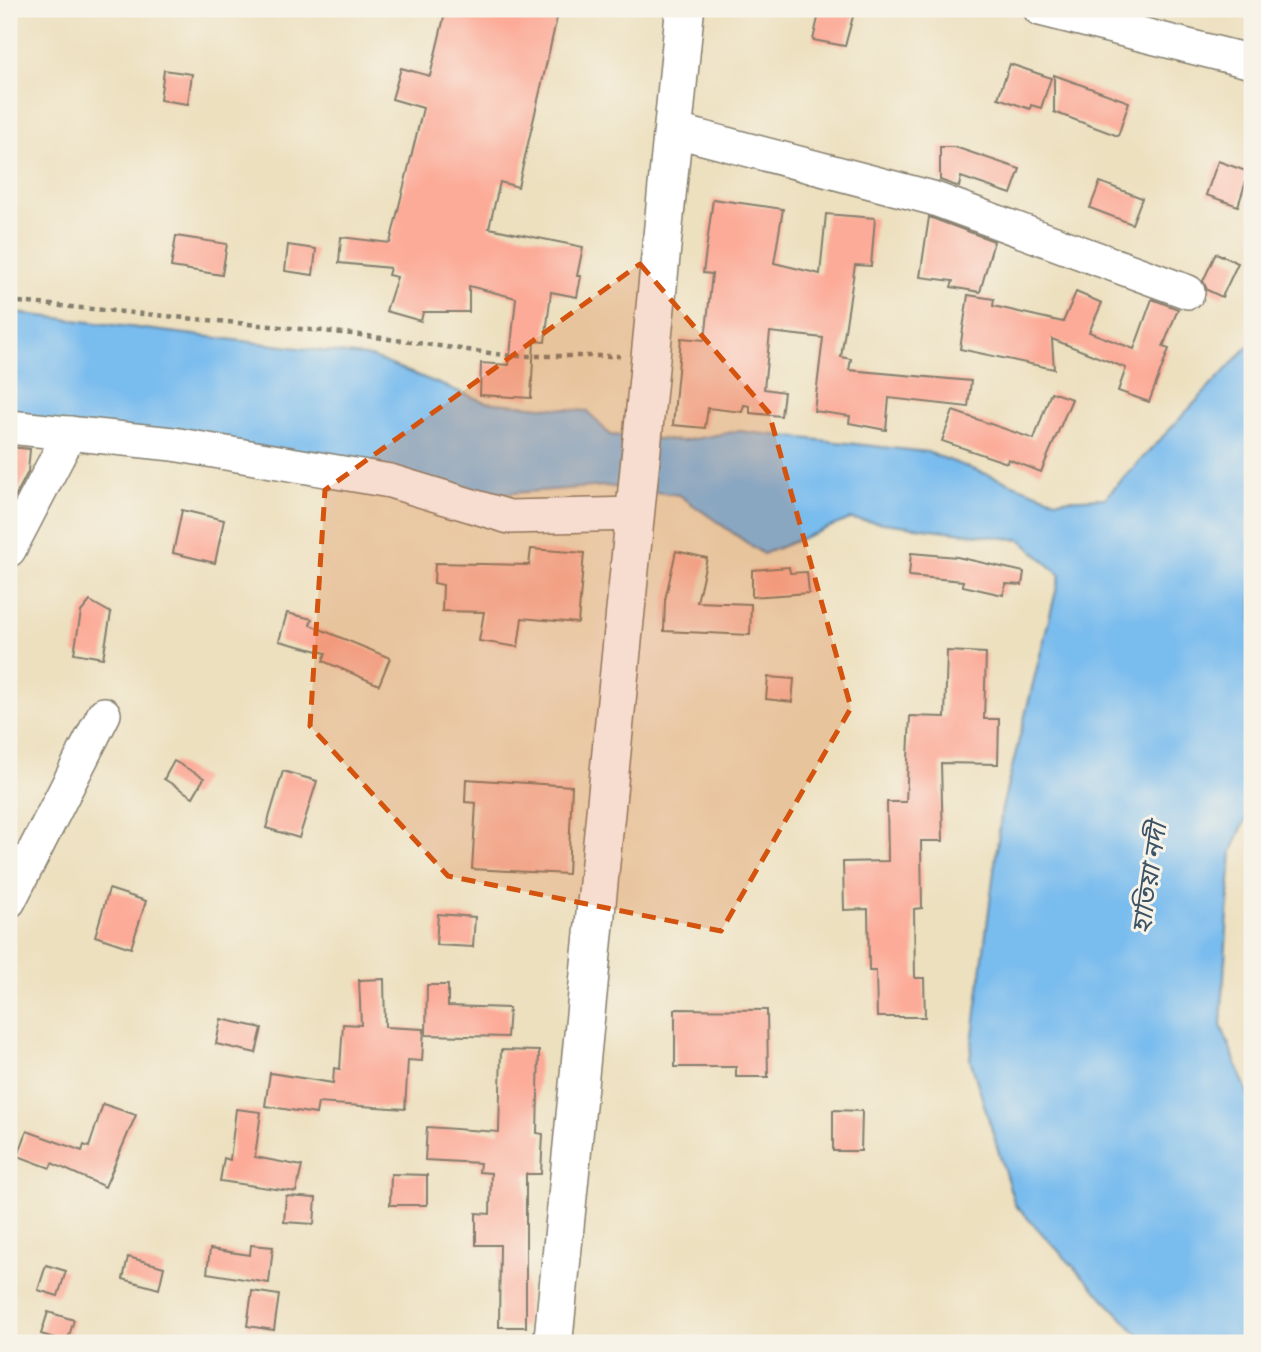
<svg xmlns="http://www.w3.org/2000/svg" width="1261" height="1352" font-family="Itim,'Noto Sans Bengali',sans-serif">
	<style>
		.water { fill: #79bcee; stroke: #4a6c85; stroke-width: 2 }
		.building { fill: #fcab98 }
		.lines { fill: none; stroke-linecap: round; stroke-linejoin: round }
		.street-casing { stroke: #847e6e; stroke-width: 36 }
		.secondary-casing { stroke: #847e6e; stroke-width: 41 }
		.path { stroke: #847e6e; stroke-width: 4.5; stroke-dasharray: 5 5; stroke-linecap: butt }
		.street { stroke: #fff; stroke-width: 33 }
		.secondary { stroke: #fff; stroke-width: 38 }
		.marked { fill: #d4530e; fill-opacity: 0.2; stroke: #d4530e; stroke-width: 5; stroke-dasharray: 14 9; stroke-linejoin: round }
		.labels { text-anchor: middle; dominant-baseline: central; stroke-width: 6; stroke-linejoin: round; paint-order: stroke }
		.water-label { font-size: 26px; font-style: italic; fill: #3d5466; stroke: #f7f3e8 }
	</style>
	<rect width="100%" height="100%" fill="#f7f3e8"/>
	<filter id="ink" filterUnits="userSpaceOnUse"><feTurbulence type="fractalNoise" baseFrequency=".0143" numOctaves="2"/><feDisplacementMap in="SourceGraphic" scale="14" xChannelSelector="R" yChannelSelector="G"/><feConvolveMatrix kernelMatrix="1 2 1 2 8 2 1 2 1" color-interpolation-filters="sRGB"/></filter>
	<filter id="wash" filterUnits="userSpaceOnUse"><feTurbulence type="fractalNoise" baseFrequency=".00686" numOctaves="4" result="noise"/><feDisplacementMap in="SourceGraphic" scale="28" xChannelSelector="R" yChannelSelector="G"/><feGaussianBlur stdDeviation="1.57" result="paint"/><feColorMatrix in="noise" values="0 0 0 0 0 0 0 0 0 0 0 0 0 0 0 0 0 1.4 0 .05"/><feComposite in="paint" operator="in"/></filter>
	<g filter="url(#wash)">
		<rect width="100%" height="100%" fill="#ede0bf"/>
		<!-- water -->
		<path class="water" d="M9 312 371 357 485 402 587 411 610 435 682 441 739 431 927 452 1056 500 1105 498 1252 342V804L1232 851 1221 1025 1252 1104V1343H1146L1015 1205 970 1059 1002 808 1060 575 1021 540 850 519 763 554 679 495 606 486 487 495 9 417Z"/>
		<g id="blocks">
			<!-- building -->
			<g class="building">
				<path d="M446 9H559L518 187 500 182 489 228 583 247 577 276H581L577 297 551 292 545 342 534 341 531 398 480 395 481 363 509 365 516 298 469 286V312H423L421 321 386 311 397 277 388 275 390 268 339 263 341 237 390 243 423 108 392 99 401 68 430 76Z"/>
				<path d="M820 9H855L845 46 813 40Z"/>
				<path d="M1010 64 1051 78 1041 108 1031 105 1030 109 998 98Z"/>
				<path d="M164 70 192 74 188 104 160 100Z"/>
				<path d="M1054 75 1129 102 1118 136 1054 112Z"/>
				<path d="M940 147H955L1020 169 1011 194 961 177 959 187 940 180Z"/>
				<path d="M1218 161 1249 172 1238 206 1206 195Z"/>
				<path d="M1100 182 1142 198 1132 224 1090 208Z"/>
				<path d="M713 199 783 209 774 263 820 274 826 214 875 218 871 266 855 265 841 357 851 359 849 370 971 381 968 407 889 398 886 430 849 423 850 416 814 411 823 338 770 332 764 389 784 392 781 416 750 413V406L744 405 742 412 708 408 705 428 673 425 681 338 705 340 712 274 703 273Z"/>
				<path d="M929 217 994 241 980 292 951 287 953 281 920 277Z"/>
				<path d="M176 236 227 244 222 275 171 267Z"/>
				<path d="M288 245 316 249 313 275 285 271Z"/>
				<path d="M1216 253 1238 263 1222 297 1207 290 1203 281Z"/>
				<path d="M1076 292 1102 303 1089 332 1134 349 1152 299 1178 309 1163 347 1169 349 1149 402 1118 391 1126 368 1052 339 1054 369 960 349 968 295 994 299 993 306 1063 322Z"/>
				<path d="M1051 392 1072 399 1041 472 1008 459 1007 463 942 441 953 411 1034 439Z"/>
				<path d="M9 447 30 449 28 472 9 509Z"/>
				<path d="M182 510 224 520 215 563 173 553Z"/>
				<path d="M531 549 584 553 578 623 522 618 518 647 479 641 484 612 442 611 443 585 434 583 435 563 529 565Z"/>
				<path d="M676 551 707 558 697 602 751 604 750 635 664 631 665 600Z"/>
				<path d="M911 553 957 557 1024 572 1022 585 1006 584 1003 595 963 586V581L909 576Z"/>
				<path d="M789 567 790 573 807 572 809 593 752 597V570Z"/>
				<path d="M90 601 111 613 103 658 74 653 81 612Z"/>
				<path d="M287 613 312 619 310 625 390 658 379 685 323 661 326 653 279 641Z"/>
				<path d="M947 651 986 653 984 719H999L998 764 941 763 943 841H921L922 908 914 909 915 978H924L925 1017H877L876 971H869L868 909 844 910 843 862 888 861 887 802H906L910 716 945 717Z"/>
				<path d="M768 677 794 679 792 702 766 699Z"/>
				<path d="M174 761 204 778 193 797 164 779Z"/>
				<path d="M283 771 317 781 299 838 266 828Z"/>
				<path d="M466 779 572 786 568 874 472 869 476 803 465 802Z"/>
				<path d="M109 889 146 901 131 948 95 936Z"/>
				<path d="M438 914 475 917 473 947 436 945Z"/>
				<path d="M384 979 385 1027 424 1029 422 1061 408 1060 405 1109 318 1103 316 1114 265 1106 270 1073 333 1083 334 1068 340 1069 343 1024 361 1025 359 980Z"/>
				<path d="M427 985H448V1006L509 1008 507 1037 426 1035Z"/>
				<path d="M675 1009 767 1010 768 1077H736V1067H675Z"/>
				<path d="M221 1019 262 1028 256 1053 216 1044Z"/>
				<path d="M501 1050 539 1051 537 1133 543 1134 541 1174H526V1327H499L500 1245H476V1213L490 1214 491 1173 479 1172 480 1163 425 1160 427 1127 499 1132Z"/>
				<path d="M103 1104 136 1115 105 1187 52 1163 50 1168 18 1156 27 1131 82 1151 84 1145 89 1147Z"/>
				<path d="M236 1109 261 1112 255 1157 302 1166 296 1192 220 1181 224 1158 230 1160Z"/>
				<path d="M833 1110 862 1111 861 1151H833Z"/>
				<path d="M391 1174 427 1175V1205H390Z"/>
				<path d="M286 1196 316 1198 314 1224 284 1222Z"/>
				<path d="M251 1245 273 1247 269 1283 207 1273 210 1249 250 1255Z"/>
				<path d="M128 1257 164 1267 159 1289 123 1279Z"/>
				<path d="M46 1265 66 1271 58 1296 38 1290Z"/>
				<path d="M252 1291 279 1295 274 1330 247 1326Z"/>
				<path d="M48 1312 74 1320 67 1342 41 1334Z"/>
			</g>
		</g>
	</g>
	<g filter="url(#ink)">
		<use href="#blocks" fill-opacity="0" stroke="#847e6e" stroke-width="2"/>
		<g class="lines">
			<!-- street casing -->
			<g class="street-casing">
				<g id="street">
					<path d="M1040 9 1252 62"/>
					<path d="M673 130 932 198 1188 292"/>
					<path d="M9 427 173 444 390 481 509 517 635 514"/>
					<path d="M9 550 70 433"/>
					<path d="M9 901 104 714"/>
				</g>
			</g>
			<!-- secondary casing -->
			<g class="secondary-casing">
				<path id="secondary" d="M553 1343 685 9"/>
			</g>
			<!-- path -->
			<path class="path" d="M9 301 353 334 511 356H620"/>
			<!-- street -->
			<use href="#street" class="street"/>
			<!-- secondary -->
			<use href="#secondary" class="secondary"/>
		</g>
	</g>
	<!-- marked area -->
	<path class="marked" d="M640 264 769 413 851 708 721 931 448 876 310 726 325 490Z"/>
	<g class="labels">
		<!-- water labels -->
		<g class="water-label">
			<text transform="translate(1149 878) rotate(-81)">হাতিয়া নদী</text>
		</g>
	</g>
	<!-- margin -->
	<rect width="1261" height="1352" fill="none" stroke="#f7f3e8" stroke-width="35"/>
</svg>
